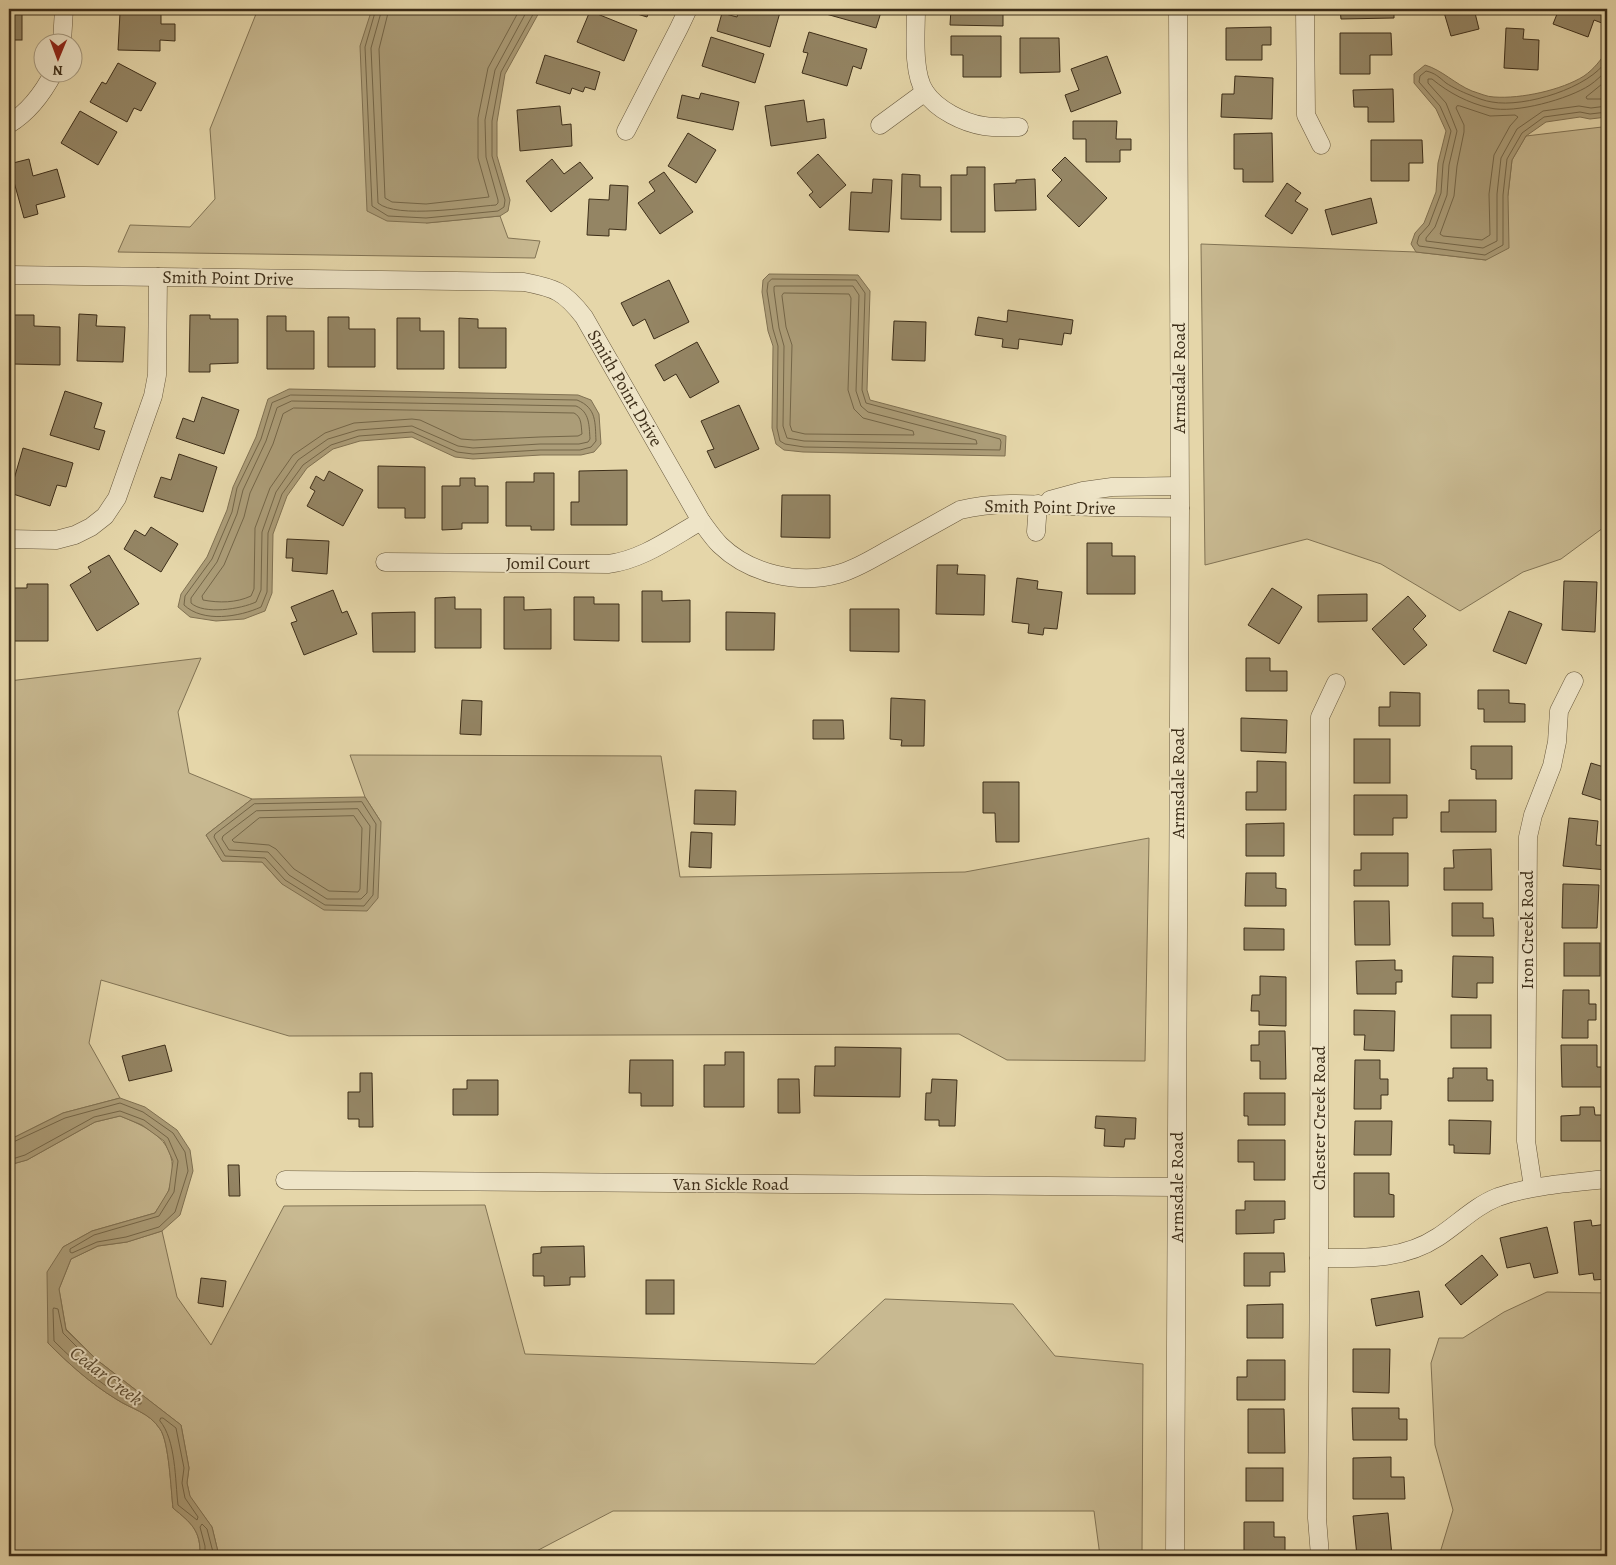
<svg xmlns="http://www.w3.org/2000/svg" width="1616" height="1565" font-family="Alegreya,serif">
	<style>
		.green { fill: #c8b991; stroke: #827455 }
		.water { fill: #ac9d78; stroke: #807152 }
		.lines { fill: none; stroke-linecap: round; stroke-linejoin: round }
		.shore { stroke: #746648; stroke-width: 1 }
		.building { fill: #948564; stroke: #3d2e19 }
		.minor-casing { stroke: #67583d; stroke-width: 19 }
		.minor { stroke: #eee4c7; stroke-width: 18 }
		.labels { text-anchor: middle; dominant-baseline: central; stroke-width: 4; stroke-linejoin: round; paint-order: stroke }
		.street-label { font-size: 18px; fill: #3d2e19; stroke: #eee4c7 }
		.water-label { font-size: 19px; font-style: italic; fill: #594a31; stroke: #eee4c7 }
	</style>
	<rect width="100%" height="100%" fill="#e5d6a9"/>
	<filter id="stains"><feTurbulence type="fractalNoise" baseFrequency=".004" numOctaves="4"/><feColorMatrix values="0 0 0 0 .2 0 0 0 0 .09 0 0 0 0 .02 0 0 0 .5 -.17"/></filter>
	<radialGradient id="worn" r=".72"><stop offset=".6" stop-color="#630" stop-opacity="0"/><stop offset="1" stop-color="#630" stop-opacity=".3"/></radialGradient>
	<!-- green -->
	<g class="green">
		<path d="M258 9H372L370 11 426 223 500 216 508 238 540 241 535 258 118 252 130 225 190 227 215 199 210 129Z"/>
		<path d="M1607 124V525L1561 559 1523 572 1460 611 1381 564 1307 539 1205 565 1201 244 1416 252 1486 260 1508 195 1512 160 1526 136 1602 127Z"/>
		<path d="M201 658 178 712 189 773 252 799 206 835 222 861 262 862 282 884 381 822 365 797 350 755 661 756 680 877 965 872 1149 838 1145 1061 1007 1060 959 1034 289 1036 101 980 89 1043 120 1098 63 1113 9 1140V681Z"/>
		<path d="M120 1116C156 1130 182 1146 169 1189 167 1197 159 1206 155 1213L92 1231 63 1247 48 1343C69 1364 90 1383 116 1399 131 1409 149 1412 160 1429 169 1441 171 1491 173 1508 191 1523 201 1530 200 1556H9V1165L27 1160 95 1122Z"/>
		<path d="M485 1205 525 1354 815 1364 885 1299 1013 1304 1055 1356 1143 1364 1142 1556H1100L1094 1511H613L527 1556H219L212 1527 190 1497 187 1483 189 1468 181 1425 97 1360 66 1329 59 1289 71 1259 98 1246 127 1242 162 1231 177 1297 211 1345 284 1206Z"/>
		<path d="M1547 1292 1607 1293V1556H1439L1453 1510 1435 1445 1431 1363 1439 1338H1463L1504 1312Z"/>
	</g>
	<!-- water -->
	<g class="water">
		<path d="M372 9H541L505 74 497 122V156L510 200 508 211 500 216 427 223 387 221 367 211 360 46Z"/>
		<path d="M1607 50V117L1590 119 1580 117 1546 122 1526 136 1512 160 1508 195 1509 248 1486 260 1416 252 1411 244 1415 233 1424 223 1436 192 1438 163 1446 131 1436 109 1414 83V74L1425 65C1442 70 1455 84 1472 91 1479 93 1487 97 1494 97 1521 99 1562 90 1584 76 1594 69 1601 60 1607 50Z"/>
		<path d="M769 274 858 275 870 291 867 390 870 400 1006 436 1005 456 803 452 784 450 776 444 772 428 773 346 768 331 762 292 763 280Z"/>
		<path d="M289 389 578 395 591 400 599 414 601 444 594 452 581 455H541L473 459 455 457 412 437 360 441 333 449 307 468 287 496 273 534 272 593 265 611 244 619 216 621 190 617 178 607 181 594 207 557 227 510 233 487 256 437 268 399Z"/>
		<path d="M365 797 381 822 378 898 367 911 324 910 282 884 262 862 222 861 206 835 252 799Z"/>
		<path d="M120 1098 145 1107 177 1130 190 1150 193 1171 180 1215 162 1231 127 1242 98 1246 71 1259 59 1289 66 1330 97 1360 181 1425 189 1468 187 1483 190 1496 212 1527 219 1556H200C201 1530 191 1523 173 1508 171 1491 169 1441 160 1429 149 1412 131 1409 116 1399 90 1383 69 1364 48 1343L47 1272 63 1247 92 1231 155 1213 169 1190 173 1161 164 1141 142 1125 120 1116 95 1122 27 1160 9 1165V1140L63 1113Z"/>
	</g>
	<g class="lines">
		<!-- shore -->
		<g class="shore">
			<path d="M376 9 365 47 372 206 388 216 426 218 498 211 504 207 505 200 492 156V121L501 72 536 9"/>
			<path d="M382 9 371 48 378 203C397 219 469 207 496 205L498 203V200L486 157 485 120 495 70 528 9"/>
			<path d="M389 9 379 49 385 198 392 202 426 204 489 197 478 158V118L488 68 520 9"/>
			<path d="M1607 60C1590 88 1524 108 1492 102 1485 101 1477 98 1470 95 1462 92 1452 87 1446 83 1439 77 1435 73 1426 71L1420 76 1419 82 1440 106 1451 131 1443 164 1441 193 1429 225 1419 236 1417 243 1419 246 1485 255 1503 245V195L1507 159 1522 133 1544 117 1580 112 1590 114 1607 112"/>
			<path d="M1607 70C1602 75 1596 81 1590 85 1569 99 1515 114 1490 108 1468 103 1449 93 1432 79H1428V83L1446 103 1457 131 1449 165 1447 195 1435 227 1426 238V241L1483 248 1497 241V194L1501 158 1517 129 1543 111 1579 106 1591 108 1607 106"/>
			<path d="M1607 80 1586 97 1587 99H1607"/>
			<path d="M1460 106 1490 116 1515 115 1518 117 1510 126 1494 155 1489 194 1490 235 1482 240 1443 236 1440 234 1454 196 1457 166 1464 132V125L1456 108 1457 106Z"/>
			<path d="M772 279 856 280 865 293 862 390 866 403 1000 439 1001 442 1000 450 804 447 785 444 780 441 777 428 778 346 773 329 767 291 768 283Z"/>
			<path d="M776 286H853L859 295 856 391 861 406 868 412 976 440 977 444 804 441 787 438 783 426 784 346 779 328 774 291V287Z"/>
			<path d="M784 293 849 294 851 298 848 390 854 409 863 418 913 431 914 435 805 434 792 431 790 425 792 345 786 327 782 296Z"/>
			<path d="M291 395 577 400C597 408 595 423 596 441L591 447 580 450H540L473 454 457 452 412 432 359 436 331 445 303 465 282 494 268 533 267 592 261 607C239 617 203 623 184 605L185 596 212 559 232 512 237 488 261 439 272 403Z"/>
			<path d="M292 401 576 406C590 412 589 426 590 439L588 442 579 444H540L473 448 458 446 412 426 358 430 328 439 298 460 276 492 262 532 261 590 256 602C241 609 204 615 191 603V598L217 562 237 514 243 490 266 441 277 408Z"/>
			<path d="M294 408 574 413C582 417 581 426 582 434L578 436 540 437 474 440 461 439 420 420 412 419 354 423 325 433 293 455 270 488 255 528 254 589 251 596C236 603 219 603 203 600L202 596 224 565 244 517 250 493 273 444 283 414Z"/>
			<path d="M362 802 376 824 373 895 364 906 325 905 285 880 265 858 225 856 214 837 215 834 254 804Z"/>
			<path d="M358 809 370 826 367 893 361 899H327L289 875 268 852 229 850 222 839 223 836 256 811Z"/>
			<path d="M354 816 362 828 360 889 358 892 329 891 294 869 276 849 269 845 234 842 232 840 259 818Z"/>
			<path d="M9 1144 65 1118 120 1103 143 1112 173 1133 185 1152 188 1171 175 1212 159 1227 126 1237 97 1242 72 1253 70 1252V1249L94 1235 159 1216 174 1192 178 1161 168 1138 144 1120 120 1111 94 1117 25 1155 9 1160"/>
			<path d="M54 1308 58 1309 63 1333 93 1363 141 1400V1404H138C105 1389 79 1366 54 1341L53 1310Z"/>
			<path d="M161 1418H163L176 1428 184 1468 182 1483 185 1498 198 1517 197 1520 178 1505C175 1480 176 1440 160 1421Z"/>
			<path d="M205 1556V1546L200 1527 202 1524 207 1529 214 1556"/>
		</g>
	</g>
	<!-- building -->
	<g class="building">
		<rect x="9" y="9" width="13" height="31"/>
		<path d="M621 9H650L647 17Z"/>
		<path d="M739 9H781L770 47 717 31 722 13 737 17Z"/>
		<path d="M827 9H882L876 28 826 14Z"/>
		<path d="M951 9H1003V26L950 25Z"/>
		<rect x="1226" y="9" width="46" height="1"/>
		<path d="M1340 9H1394V18L1341 19Z"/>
		<path d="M1443 9H1474L1479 29 1451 36Z"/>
		<path d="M1559 9H1607V25L1594 20 1588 37 1553 24Z"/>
		<path d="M590 11 637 30 624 61 577 42Z"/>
		<path d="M120 13 161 14V24H175V41L160 40V51L118 50Z"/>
		<path d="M1271 27V45H1262V60H1226V28Z"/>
		<path d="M1506 28 1524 29 1523 39 1539 40 1538 70 1504 68Z"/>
		<path d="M809 32 867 49 861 69 853 66 847 86 802 73 808 53 803 52Z"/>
		<path d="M1340 33H1391L1392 55H1370V74H1340Z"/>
		<path d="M951 36H1001V77H963V55H951Z"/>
		<path d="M711 37 764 54 755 83 702 66Z"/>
		<path d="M1020 38H1059L1060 72 1020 73Z"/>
		<path d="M545 55 600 72 595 90 585 87 583 92 572 88 570 94 536 83Z"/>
		<path d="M1107 56 1121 93 1071 112 1065 95 1079 90 1071 69Z"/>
		<path d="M118 63 156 83 141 111 134 108 127 122 90 102 102 82 106 84Z"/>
		<path d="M1235 76 1273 78 1272 119 1221 117 1222 94H1234Z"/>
		<path d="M1393 89 1394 122H1368V107H1354L1353 90Z"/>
		<path d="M701 93 739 102 733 130 677 118 682 95 699 99Z"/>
		<path d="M804 100 807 122 824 119 826 138 771 146 765 106Z"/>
		<path d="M560 106 562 125 571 124 572 146 520 151 517 110Z"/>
		<path d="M80 111 117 132 98 165 61 143Z"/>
		<path d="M1073 121H1117L1116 139H1131V150H1120V162H1086V139H1073Z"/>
		<path d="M688 133 716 150 696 183 668 166Z"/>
		<path d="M1272 133 1273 182H1243V169H1234V134Z"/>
		<path d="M1371 140H1422L1423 163H1409V181H1371Z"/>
		<path d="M818 154 846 185 820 208 809 195 813 192 797 173Z"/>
		<path d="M1065 157 1107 198 1079 227 1047 196 1062 180 1052 170Z"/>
		<path d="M29 159 33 176 57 169 65 197 36 205 38 214 24 218 9 164Z"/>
		<path d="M552 159 564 174 580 162 593 178 551 212 526 181Z"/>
		<path d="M967 167H985V232H951V175H967Z"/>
		<path d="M664 172 693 212 660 234 638 203 655 191 649 182Z"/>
		<path d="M902 174 920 175V187H941V220L901 219Z"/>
		<path d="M873 179 892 180 889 232 849 230 851 192 872 193Z"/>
		<path d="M1035 179 1036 210 995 211 994 184 1016 183V180Z"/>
		<path d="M1287 183 1301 193 1295 201 1308 209 1292 234 1265 216Z"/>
		<path d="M610 185 628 186 626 230 609 229V236L587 235 589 199 609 200Z"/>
		<path d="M1371 198 1377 223 1332 235 1325 210Z"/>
		<path d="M669 280 689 322 654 339 645 319 633 326 621 303Z"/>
		<path d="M1008 310 1073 320 1071 334 1064 333 1062 345 1019 339 1018 349 1002 347 1003 339 975 335 978 317 1007 322Z"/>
		<path d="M79 314 97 315 96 326 125 327 123 362 77 361Z"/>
		<path d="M14 315H34V326L60 327V365L13 364Z"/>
		<path d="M190 315H210V319H238V363L210 364V372H189Z"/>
		<path d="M267 316H286V331H314V369H267Z"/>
		<path d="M328 317H349V329H375V367H328Z"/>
		<path d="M397 318H420V331H444V369H397Z"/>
		<path d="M459 318 478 319V328H506V368H459Z"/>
		<path d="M894 321 926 322 925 361 892 360Z"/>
		<path d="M697 342 719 382 690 398 676 374 664 381 655 365Z"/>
		<path d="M65 391 102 403 94 428 105 431 99 450 50 435Z"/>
		<path d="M202 397 239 410 224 454 176 438 183 418 194 422Z"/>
		<path d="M739 405 759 449 715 468 707 451 714 449 701 421Z"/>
		<path d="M23 448 73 463 66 487 57 485 50 506 10 493Z"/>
		<path d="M179 454 217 467 203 512 154 497 161 477 171 480Z"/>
		<path d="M378 466 425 467V518H405V508H378Z"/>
		<path d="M627 470V525H571V502H579V471Z"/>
		<path d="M329 471 363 490 343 526 307 506 315 491 310 488 316 476 324 481Z"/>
		<path d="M534 473H554V530H531V526H506V482H534Z"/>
		<path d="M460 478H475V486H488V523H462V529L442 530V486H460Z"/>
		<path d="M782 495H830V538L781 537Z"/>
		<path d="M151 527 178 544 161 572 124 549 135 530 145 536Z"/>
		<path d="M287 539 329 541 327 574 292 571 293 558H286Z"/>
		<path d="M1087 543H1112V556H1135V594H1087Z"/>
		<path d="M109 555 139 604 97 631 70 585 91 572 88 567Z"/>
		<path d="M937 565H958L957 574 985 575 984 615 936 614Z"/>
		<path d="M1017 578 1038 581 1037 589 1062 592 1057 629 1044 628 1043 635 1028 633 1029 624 1012 622Z"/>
		<path d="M1564 581 1597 582 1595 632 1562 630Z"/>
		<path d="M27 584H48V641H9V588H27Z"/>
		<path d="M1272 588 1302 607 1279 644 1248 625Z"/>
		<path d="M333 590 342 613 347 611 357 634 304 655 291 623 297 621 291 607Z"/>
		<path d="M642 591H662V601L690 600V642H642Z"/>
		<path d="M1367 594V621L1318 622V595Z"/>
		<path d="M1408 596 1426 616 1413 629 1427 645 1404 665 1372 629Z"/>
		<path d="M455 597V609H481V648H435V598Z"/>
		<path d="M504 597H524V610L551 609V649H504Z"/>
		<path d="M574 597H594V604H619V641L574 640Z"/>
		<path d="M850 609H899V652L850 651Z"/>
		<path d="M1509 611 1542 624 1526 664 1493 651Z"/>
		<path d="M415 612V652H373L372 613Z"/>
		<path d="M726 612 775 613 774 650H726Z"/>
		<path d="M1246 658H1270V671H1287V691H1246Z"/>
		<path d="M1478 690H1509V703L1525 704V722H1484V709H1478Z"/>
		<path d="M1390 692 1420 693V726H1379V707H1390Z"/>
		<path d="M891 698 925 700 924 746H901L902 740 890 739Z"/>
		<path d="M462 700 482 701 481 735 460 734Z"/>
		<path d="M1241 718 1287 720 1286 753 1241 751Z"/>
		<path d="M813 720H843L844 739H813Z"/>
		<rect x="1354" y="739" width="36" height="44"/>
		<path d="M1471 746H1512V779H1476V770L1471 769Z"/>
		<path d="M1257 761 1286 762V810H1246V792H1257Z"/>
		<path d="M1591 763 1607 768V802L1582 794Z"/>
		<path d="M983 782H1019V842H996L995 813H983Z"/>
		<path d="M695 790 736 791 735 825 694 824Z"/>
		<path d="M1354 795H1407V818H1393V835H1354Z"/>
		<path d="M1449 800H1496V832H1441V812H1449Z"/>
		<path d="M1569 818 1598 821 1596 845 1607 846V870L1563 866Z"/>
		<path d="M1284 823V856H1246V824Z"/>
		<path d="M691 832 712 833 711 868 689 867Z"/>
		<path d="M1491 849 1492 890H1444V868H1454L1453 850Z"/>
		<path d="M1361 853H1408V886H1354V870H1361Z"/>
		<path d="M1246 873H1276V888L1286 889V906H1245Z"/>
		<path d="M1563 884 1599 885 1597 928H1562Z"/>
		<path d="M1354 901H1389L1390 945H1355Z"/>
		<path d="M1452 903H1483V918H1493L1494 936H1452Z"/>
		<path d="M1244 928 1284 929V950H1244Z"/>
		<rect x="1564" y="943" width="36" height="33"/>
		<path d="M1453 956 1493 957V983H1477V998L1452 997Z"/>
		<path d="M1395 960V970H1402V982H1396V994H1357L1356 961Z"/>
		<path d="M1260 976 1286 977V1026L1259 1025V1011H1251L1252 995H1260Z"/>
		<path d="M1563 990H1589V1004H1596V1020H1588V1038H1562Z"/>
		<path d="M1354 1010 1395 1011 1394 1051 1364 1050 1365 1035H1354Z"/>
		<rect x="1451" y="1015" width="40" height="33"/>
		<path d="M1259 1031H1285L1286 1079H1260V1061H1251V1045H1259Z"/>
		<path d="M165 1045 172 1071 129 1081 122 1056Z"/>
		<path d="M1561 1045H1597V1067H1604V1087H1562Z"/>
		<path d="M835 1047 901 1048 900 1097 814 1096 815 1066H835Z"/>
		<path d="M725 1052H744V1107H704V1065H725Z"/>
		<path d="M630 1060H673V1106H641V1093H629Z"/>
		<path d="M1355 1060H1380V1079H1388V1095H1381V1109H1354Z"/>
		<path d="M1453 1068H1487V1080H1493V1101H1448V1078H1453Z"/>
		<path d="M360 1073H372L373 1127H359V1119H348V1092H360Z"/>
		<path d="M778 1079H799L800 1113H778Z"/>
		<path d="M932 1079 957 1080 955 1126H939V1120H925L926 1093H931Z"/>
		<path d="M467 1080H498V1115H453V1089H467Z"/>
		<path d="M1244 1093H1285V1125H1248V1116H1244Z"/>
		<path d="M1580 1107H1594L1595 1115H1607V1141H1561V1116L1580 1115Z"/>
		<path d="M1096 1116 1136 1118 1135 1139H1125L1124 1147 1104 1146 1105 1129 1095 1128Z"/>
		<path d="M1449 1120 1491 1121 1490 1154 1454 1153V1145H1449Z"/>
		<path d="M1355 1121H1392L1391 1155H1354Z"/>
		<path d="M1238 1140H1285V1180H1254V1162H1238Z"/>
		<path d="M228 1165H239L240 1196H229Z"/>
		<path d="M1354 1173H1389V1194L1394 1195V1217H1354Z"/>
		<path d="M1245 1201H1285V1219L1274 1220V1233L1236 1234V1210H1245Z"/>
		<path d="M1591 1220 1592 1226 1607 1224V1279L1594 1280 1593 1273 1579 1275 1574 1222Z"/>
		<path d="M1547 1227 1558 1273 1534 1278 1530 1263 1507 1268 1500 1238Z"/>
		<path d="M584 1246 585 1277H570V1285L544 1286V1276H533V1254L541 1253V1247Z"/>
		<path d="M1244 1253H1284L1285 1272H1270V1286H1244Z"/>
		<path d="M1482 1255 1498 1275 1461 1305 1445 1285Z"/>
		<path d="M201 1278 226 1281 223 1307 198 1303Z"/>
		<rect x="646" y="1280" width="28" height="34"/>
		<path d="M1419 1291 1423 1317 1376 1326 1371 1299Z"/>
		<path d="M1283 1304V1338H1247V1305Z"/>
		<path d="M1353 1349H1390L1389 1393 1353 1392Z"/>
		<path d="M1247 1360H1285V1400H1237V1377H1247Z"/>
		<path d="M1352 1408H1399V1419H1407V1440H1353Z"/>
		<path d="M1248 1409H1284L1285 1453H1248Z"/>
		<path d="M1391 1457V1477H1404L1405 1499H1353V1458Z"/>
		<rect x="1246" y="1468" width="37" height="33"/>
		<path d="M1388 1513 1392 1556H1357L1353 1516Z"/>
		<path d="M1244 1522H1274V1537H1285V1556H1244Z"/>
	</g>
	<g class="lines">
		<!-- minor casing -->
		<g class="minor-casing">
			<g id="minor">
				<path d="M916 9C916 32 912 72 925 92 937 110 964 123 984 126 996 128 1008 127 1019 127"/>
				<path d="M1305 9 1306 115 1321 145"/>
				<path d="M62 42 64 9"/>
				<path d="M9 124C29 112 43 93 54 72"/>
				<path d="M880 125 925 92"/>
				<path d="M626 131 679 28 688 9"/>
				<path d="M9 275 524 282C555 288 564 291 584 317L701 521C707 529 713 538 720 545 750 574 798 585 838 574 857 569 873 558 890 549 913 536 937 523 960 510 1004 499 1050 506 1095 507 1123 508 1151 507 1180 508"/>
				<path d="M1050 500 1083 491 1112 487 1179 486"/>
				<path d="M1036 532 1038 504"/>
				<path d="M9 539 56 540 75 535 91 527 105 516 117 498 153 396 157 375 158 277"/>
				<path d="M385 562 608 564C642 560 671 538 701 521"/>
				<path d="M285 1180 1177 1187"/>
				<path d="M1533 1187 1526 1141 1528 837 1533 815 1552 766 1557 742 1559 711 1574 681"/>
				<path d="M1319 1258C1360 1258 1402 1261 1438 1237 1458 1224 1475 1206 1498 1197 1533 1185 1570 1183 1607 1179"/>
				<path d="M1175 1556 1180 508 1178 9"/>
				<path d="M1320 1556 1317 1518 1319 1258 1320 717 1336 683"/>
			</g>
		</g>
		<!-- minor -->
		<use href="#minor" class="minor"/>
	</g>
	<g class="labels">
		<!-- street labels -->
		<g class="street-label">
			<text transform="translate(228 278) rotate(1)">Smith Point Drive</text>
			<text transform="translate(1179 378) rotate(-90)">Armsdale Road</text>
			<text transform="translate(625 388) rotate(60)">Smith Point Drive</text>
			<text transform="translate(1050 507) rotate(1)">Smith Point Drive</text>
			<text x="548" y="563">Jomil Court</text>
			<text transform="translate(1178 783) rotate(-90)">Armsdale Road</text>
			<text transform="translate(1527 930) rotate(-90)">Iron Creek Road</text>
			<text transform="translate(1319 1118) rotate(-90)">Chester Creek Road</text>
			<text x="731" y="1184">Van Sickle Road</text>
			<text transform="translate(1177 1187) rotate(-90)">Armsdale Road</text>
		</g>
		<!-- water labels -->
		<g class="water-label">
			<text transform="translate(106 1376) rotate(37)">Cedar Creek</text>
		</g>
	</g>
	<!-- margin -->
	<rect width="1616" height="1565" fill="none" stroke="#e5d6a9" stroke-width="30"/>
	<rect x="10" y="10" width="1596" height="1545" fill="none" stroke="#3d2e19" stroke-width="2.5"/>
	<rect x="15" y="15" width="1586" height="1535" fill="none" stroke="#3d2e19"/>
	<!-- north arrow -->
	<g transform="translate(58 58) rotate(181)"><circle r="24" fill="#eee4c7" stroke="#a79b81"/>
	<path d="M0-4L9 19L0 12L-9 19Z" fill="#8f2418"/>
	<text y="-8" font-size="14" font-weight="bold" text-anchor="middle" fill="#3d2e19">N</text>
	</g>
	<rect width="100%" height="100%" filter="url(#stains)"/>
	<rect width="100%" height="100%" fill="url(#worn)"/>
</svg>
